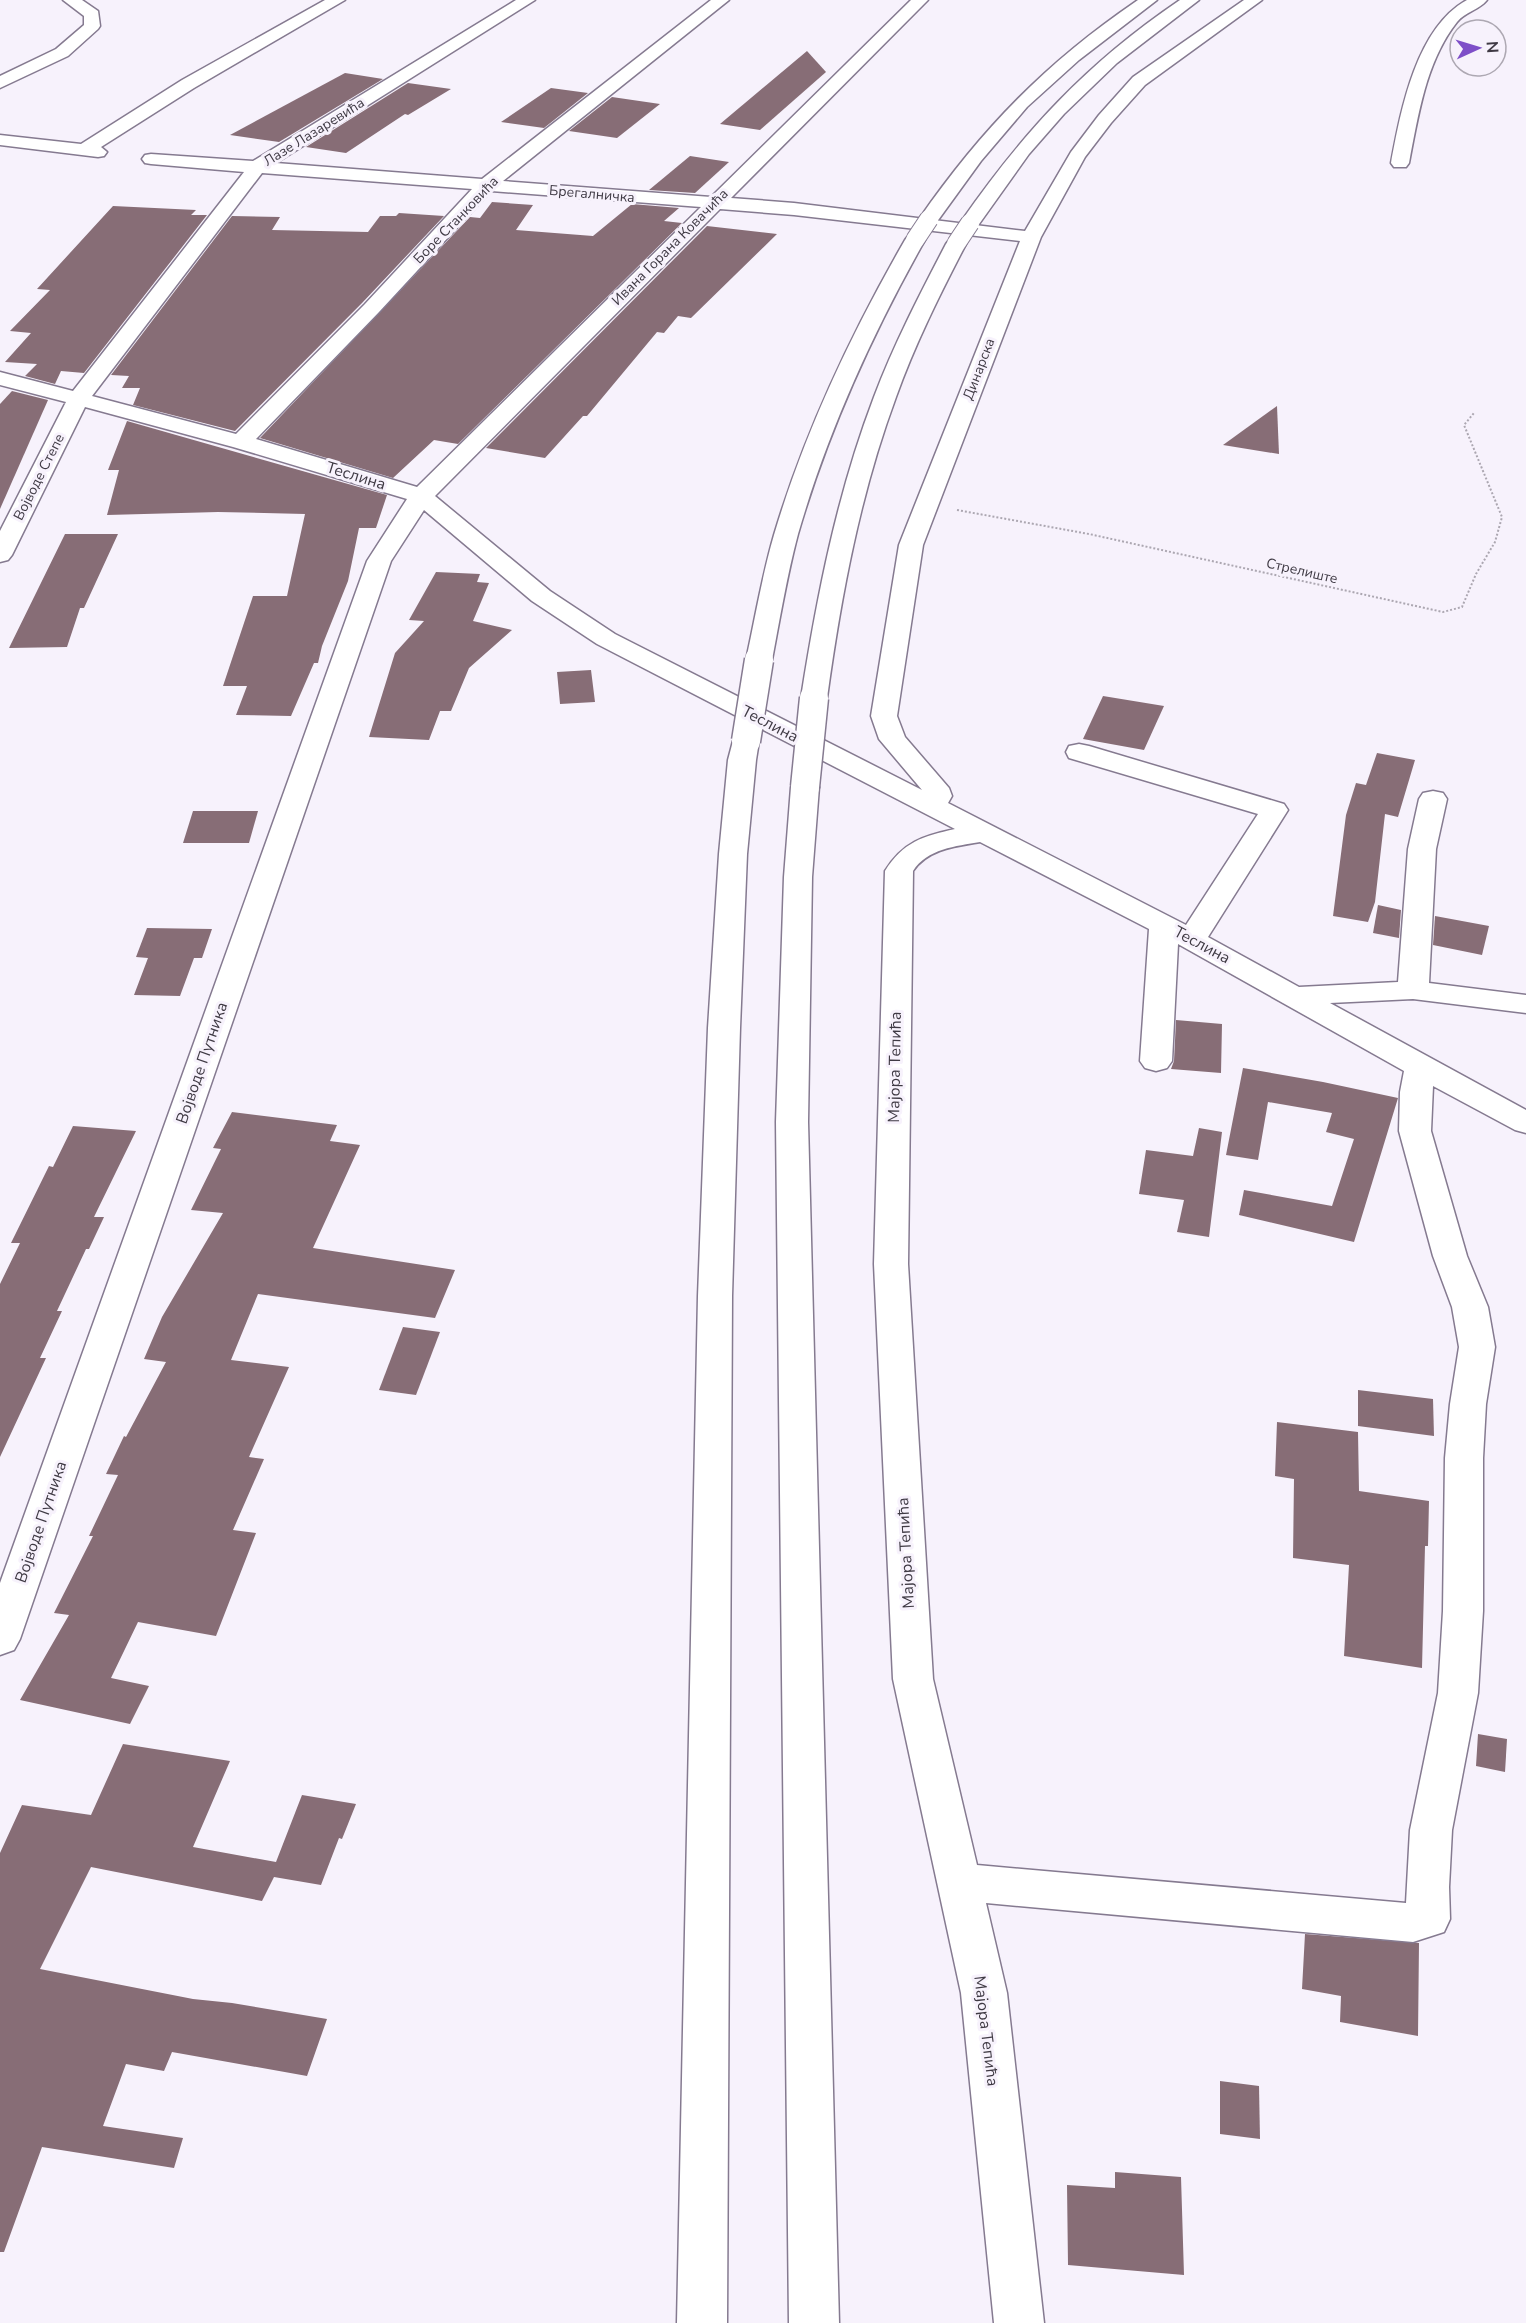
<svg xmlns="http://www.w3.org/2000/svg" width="1526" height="2323" font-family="'Nunito Sans',sans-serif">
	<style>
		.building { fill: #876d76 }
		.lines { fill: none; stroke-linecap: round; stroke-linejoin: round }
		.minor-casing { stroke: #857a90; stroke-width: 3 }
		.highway-casing { stroke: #857a90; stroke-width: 3 }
		.path { stroke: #aca7b1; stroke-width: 2; stroke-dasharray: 2 2; stroke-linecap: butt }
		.minor { fill: #fff; fill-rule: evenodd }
		.highway { fill: #fff; fill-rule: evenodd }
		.highway-bridge-far1-casing { stroke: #857a90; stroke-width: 20; stroke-linecap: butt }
		.highway-bridge-casing { stroke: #857a90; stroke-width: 31; stroke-linecap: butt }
		.highway-bridge-far1 { stroke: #fff; stroke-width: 18 }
		.highway-bridge { stroke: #fff; stroke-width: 28 }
		.labels { text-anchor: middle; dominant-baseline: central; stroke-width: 6; stroke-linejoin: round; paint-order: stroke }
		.far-street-label { font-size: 14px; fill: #3f3a44; stroke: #f7f2fc }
		.street-label { font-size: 16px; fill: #3f3a44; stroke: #f7f2fc }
	</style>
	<rect width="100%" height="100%" fill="#f7f2fc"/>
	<!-- building -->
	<g class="building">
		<path d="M807 51 826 72 760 130 720 124Z"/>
		<path d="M345 73 383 79 279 142 230 135Z"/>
		<path d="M408 83 451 89 408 115 405 114 346 153 306 147Z"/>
		<path d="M551 88 588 93 544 128 501 122Z"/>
		<path d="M612 97 660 104 617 138 569 131Z"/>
		<path d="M690 156 729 162 695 193 649 190Z"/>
		<path d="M492 202 533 205 516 230 593 236 632 204 679 208 664 221 682 223 458 444 434 440 393 478 260 438 470 217 480 218Z"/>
		<path d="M113 206 196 210 191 215H207L84 373 61 371 55 384 25 376 37 364 5 362 31 333 10 331 50 290 37 289Z"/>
		<path d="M399 213 444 216 363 302 235 431 133 405 140 388H122L129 376 111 375 232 216 280 217 272 230 368 232 380 216H396Z"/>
		<path d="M707 226 777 234 691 318 678 316 664 333 657 332 587 416H583L545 458 486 448Z"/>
		<path d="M12 391 48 400 0 509V404Z"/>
		<path d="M1277 406 1279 454 1223 445Z"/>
		<path d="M127 421 387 495 376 528H359L348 581 322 646 318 663H314L291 716 236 715 247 686H223L253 596H287L305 514 218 512 107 515 119 470H108Z"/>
		<path d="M65 534H118L84 608H80L67 647 9 648Z"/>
		<path d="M436 572 480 574 477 582 489 583 473 621 512 630 469 668 451 711H440L429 740 369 737 395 653 424 621 409 620Z"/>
		<path d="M591 670 595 702 560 704 557 672Z"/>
		<path d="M1103 696 1164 706 1144 750 1083 739Z"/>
		<path d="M1377 753 1415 760 1398 817 1385 814 1375 902 1368 922 1333 916 1346 815 1356 783 1366 785Z"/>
		<path d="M193 811H258L249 843H183Z"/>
		<path d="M1378 905 1401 910 1399 938 1373 933Z"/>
		<path d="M1435 916 1489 926 1482 955 1433 945Z"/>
		<path d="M147 928 212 929 202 958H194L180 996 134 995 148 958 136 957Z"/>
		<path d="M1176 1020 1222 1024 1221 1073 1171 1069 1174 1061Z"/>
		<path d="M1243 1068 1323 1082 1398 1098 1354 1242 1239 1215 1244 1190 1332 1206 1354 1139 1326 1132 1332 1113 1268 1102 1258 1160 1226 1155Z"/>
		<path d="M232 1112 337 1125 330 1141 360 1145 313 1248 455 1270 435 1318 258 1294 231 1360 289 1367 249 1457 264 1459 233 1530 256 1533 216 1636 138 1622 111 1678 149 1686 130 1724 20 1700 69 1615 54 1613 93 1536H89L118 1475 106 1474 124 1436 126 1437 166 1362 144 1359 162 1317 223 1213 191 1210 221 1149 213 1148Z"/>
		<path d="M73 1126 136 1131 94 1217H104L89 1249H86L57 1311H62L40 1358H46L0 1457V1284L20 1243H11L49 1166 53 1167Z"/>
		<path d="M1199 1128 1222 1132 1209 1237 1177 1232 1184 1200 1139 1194 1146 1150 1193 1156Z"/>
		<path d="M403 1327 440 1332 416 1395 379 1390Z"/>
		<path d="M1358 1390 1433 1399 1434 1436 1358 1426Z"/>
		<path d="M1277 1422 1358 1432 1359 1491 1429 1501 1428 1546H1425L1422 1668 1344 1656 1349 1565 1293 1558 1294 1479 1275 1476Z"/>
		<path d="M1478 1734 1507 1739 1505 1772 1476 1766Z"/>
		<path d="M123 1744 230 1761 193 1847 276 1862 302 1795 356 1804 342 1839 339 1838 321 1885 274 1877 262 1901 91 1867 40 1969 193 1999 232 2003 327 2019 307 2076 172 2052 164 2071 126 2064 103 2126 183 2138 174 2168 42 2147 4 2252H0V1853L22 1805 91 1815Z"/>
		<path d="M1305 1934 1419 1943 1418 2036 1340 2022 1341 1996 1302 1989Z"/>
		<path d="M1220 2081 1259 2086 1260 2139 1220 2134Z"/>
		<path d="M1115 2172 1181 2177 1184 2275 1068 2265 1067 2185 1115 2188Z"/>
	</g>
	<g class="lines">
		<!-- minor casing -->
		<g class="minor-casing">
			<g id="minor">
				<path d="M63 0H82L98 11 100 26 98 29 68 56 0 88V76L56 49 84 25V16Z"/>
				<path d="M325 0H345L194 88 101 147 107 152 104 156 98 157 0 145V135L81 144 182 80Z"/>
				<path d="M516 0H535L276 163 482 179 711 0H729L503 181 711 197 911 0H928L731 198 794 203 1025 231 1071 152 1099 115 1133 77 1244 0H1262L1145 85 1111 123 1085 157 1041 237 923 545 897 716 905 737 949 788 952 796 948 803 1186 925 1258 814 1069 758 1066 752 1069 746 1079 744 1089 746 1284 804 1288 810 1208 937 1299 987 1398 982 1408 849 1419 799 1423 793 1433 791 1443 793 1447 799 1436 849 1429 983 1526 995V1013L1413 999 1330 1003 1526 1110V1133L1515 1130 1433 1086 1431 1131 1467 1256 1488 1307 1495 1347 1486 1404 1483 1458V1611L1478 1693 1452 1830 1449 1887 1450 1919 1444 1932 1413 1942 986 1903 1007 1993 1044 2323H994L961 1993 893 1679 874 1264 885 871C903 842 923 836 955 829L597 644 532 601 424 510 391 561 20 1639 14 1650 0 1655V1583L367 561 407 499 233 447 85 407 12 555 8 560 0 562V531L66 402 0 385V372L73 391 244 172 151 164 145 163 142 159 145 155 151 154 253 161ZM262 173 472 189 365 304 236 434 92 396ZM491 191 701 207 417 487 256 439 379 312ZM720 209 794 215 1020 241 899 545 871 716 879 739 922 790 615 634 550 591 435 496ZM980 842 1149 929 1140 1061 1145 1068 1156 1071 1167 1068 1172 1061 1178 944 1404 1071 1400 1092 1399 1131 1433 1256 1452 1307 1459 1347 1450 1404 1445 1458 1443 1611 1438 1693 1410 1830 1406 1903 977 1865 933 1679 908 1264 913 871C927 849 956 846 980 842Z"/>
				<path d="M1467 0H1487C1479 10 1465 12 1457 22 1426 61 1418 116 1409 163L1406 167H1394L1391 163C1401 110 1416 28 1467 0Z"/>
			</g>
		</g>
		<!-- highway casing -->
		<g class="highway-casing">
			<g id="highway">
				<path d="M1138 0H1157L1079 60 1027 107 981 161 936 223H922L919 219C982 128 1047 62 1138 0Z"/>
				<path d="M1180 0H1199L1117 63 1064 114 1029 154 977 227H963L960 223C1024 131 1087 63 1180 0Z"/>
				<path d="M915 234 922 236 925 240C872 334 828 431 798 534 787 575 780 618 772 660L768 665 759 668 750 665 746 660C755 619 762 576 774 535 805 431 851 334 905 240L908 236Z"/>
				<path d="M956 238 963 240 966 244C940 294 915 344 896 397 860 494 841 596 827 698L823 704 814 706 805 704 801 698C817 596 837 494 874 397 894 344 920 294 946 244L949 240Z"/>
				<path d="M746 733 755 735 759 741 756 760 747 854 740 1028 732 1296 727 2323H677L698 1296 708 1028 719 854 728 760 733 741 737 735Z"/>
				<path d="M805 779 815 781 819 787 812 877 808 1122 839 2323H789L776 1122 784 877 791 787 795 781Z"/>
			</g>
		</g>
		<!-- path -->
		<path class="path" d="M957 510 1089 534 1443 612 1462 607 1476 574 1495 542 1502 517 1464 425 1474 413"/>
		<!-- minor -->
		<use href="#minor" class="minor"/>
		<!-- highway -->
		<use href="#highway" class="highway"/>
		<!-- highway-bridge-far1 casing -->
		<g class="highway-bridge-far1-casing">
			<g id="highway-bridge-far1">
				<path d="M915 240 929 219"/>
				<path d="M956 244 970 223"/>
			</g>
		</g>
		<!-- highway-bridge casing -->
		<g class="highway-bridge-casing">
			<g id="highway-bridge">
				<path d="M746 741 759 660"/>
				<path d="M805 787 814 698"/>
			</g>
		</g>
		<!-- highway-bridge-far1 -->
		<use href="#highway-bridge-far1" class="highway-bridge-far1"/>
		<!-- highway-bridge -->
		<use href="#highway-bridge" class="highway-bridge"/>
	</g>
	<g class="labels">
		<!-- far-street labels -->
		<g class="far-street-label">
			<text transform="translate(314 132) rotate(-32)">Лазе Лазаревића</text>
			<text transform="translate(592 194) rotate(5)">Брегалничка</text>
			<text transform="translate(456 220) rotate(-46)">Боре Станковића</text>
			<text transform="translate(670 247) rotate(-45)">Ивана Горана Ковачића</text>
			<text transform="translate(979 369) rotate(-69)">Динарска</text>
			<text transform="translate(39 477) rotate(-63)">Војводе Степе</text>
			<text transform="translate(1302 571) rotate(13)">Стрелиште</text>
		</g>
		<!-- street labels -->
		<g class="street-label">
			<text transform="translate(356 476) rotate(17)">Теслина</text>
			<text transform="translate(770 724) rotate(27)">Теслина</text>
			<text transform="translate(1202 945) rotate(28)">Теслина</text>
			<text transform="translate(202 1063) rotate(-71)">Војводе Путника</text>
			<text transform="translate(895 1067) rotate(-89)">Мајора Тепића</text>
			<text transform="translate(41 1522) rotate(-71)">Војводе Путника</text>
			<text transform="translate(906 1553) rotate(-93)">Мајора Тепића</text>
			<text transform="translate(986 2031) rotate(83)">Мајора Тепића</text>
		</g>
	</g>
	<!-- north arrow -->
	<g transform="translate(1478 48) rotate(86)"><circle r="28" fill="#f7f2fc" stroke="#ada8b2" stroke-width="1.5"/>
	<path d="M0-4.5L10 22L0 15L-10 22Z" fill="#7e4fc8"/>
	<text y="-9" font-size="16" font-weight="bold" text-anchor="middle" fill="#3f3a44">N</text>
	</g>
</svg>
